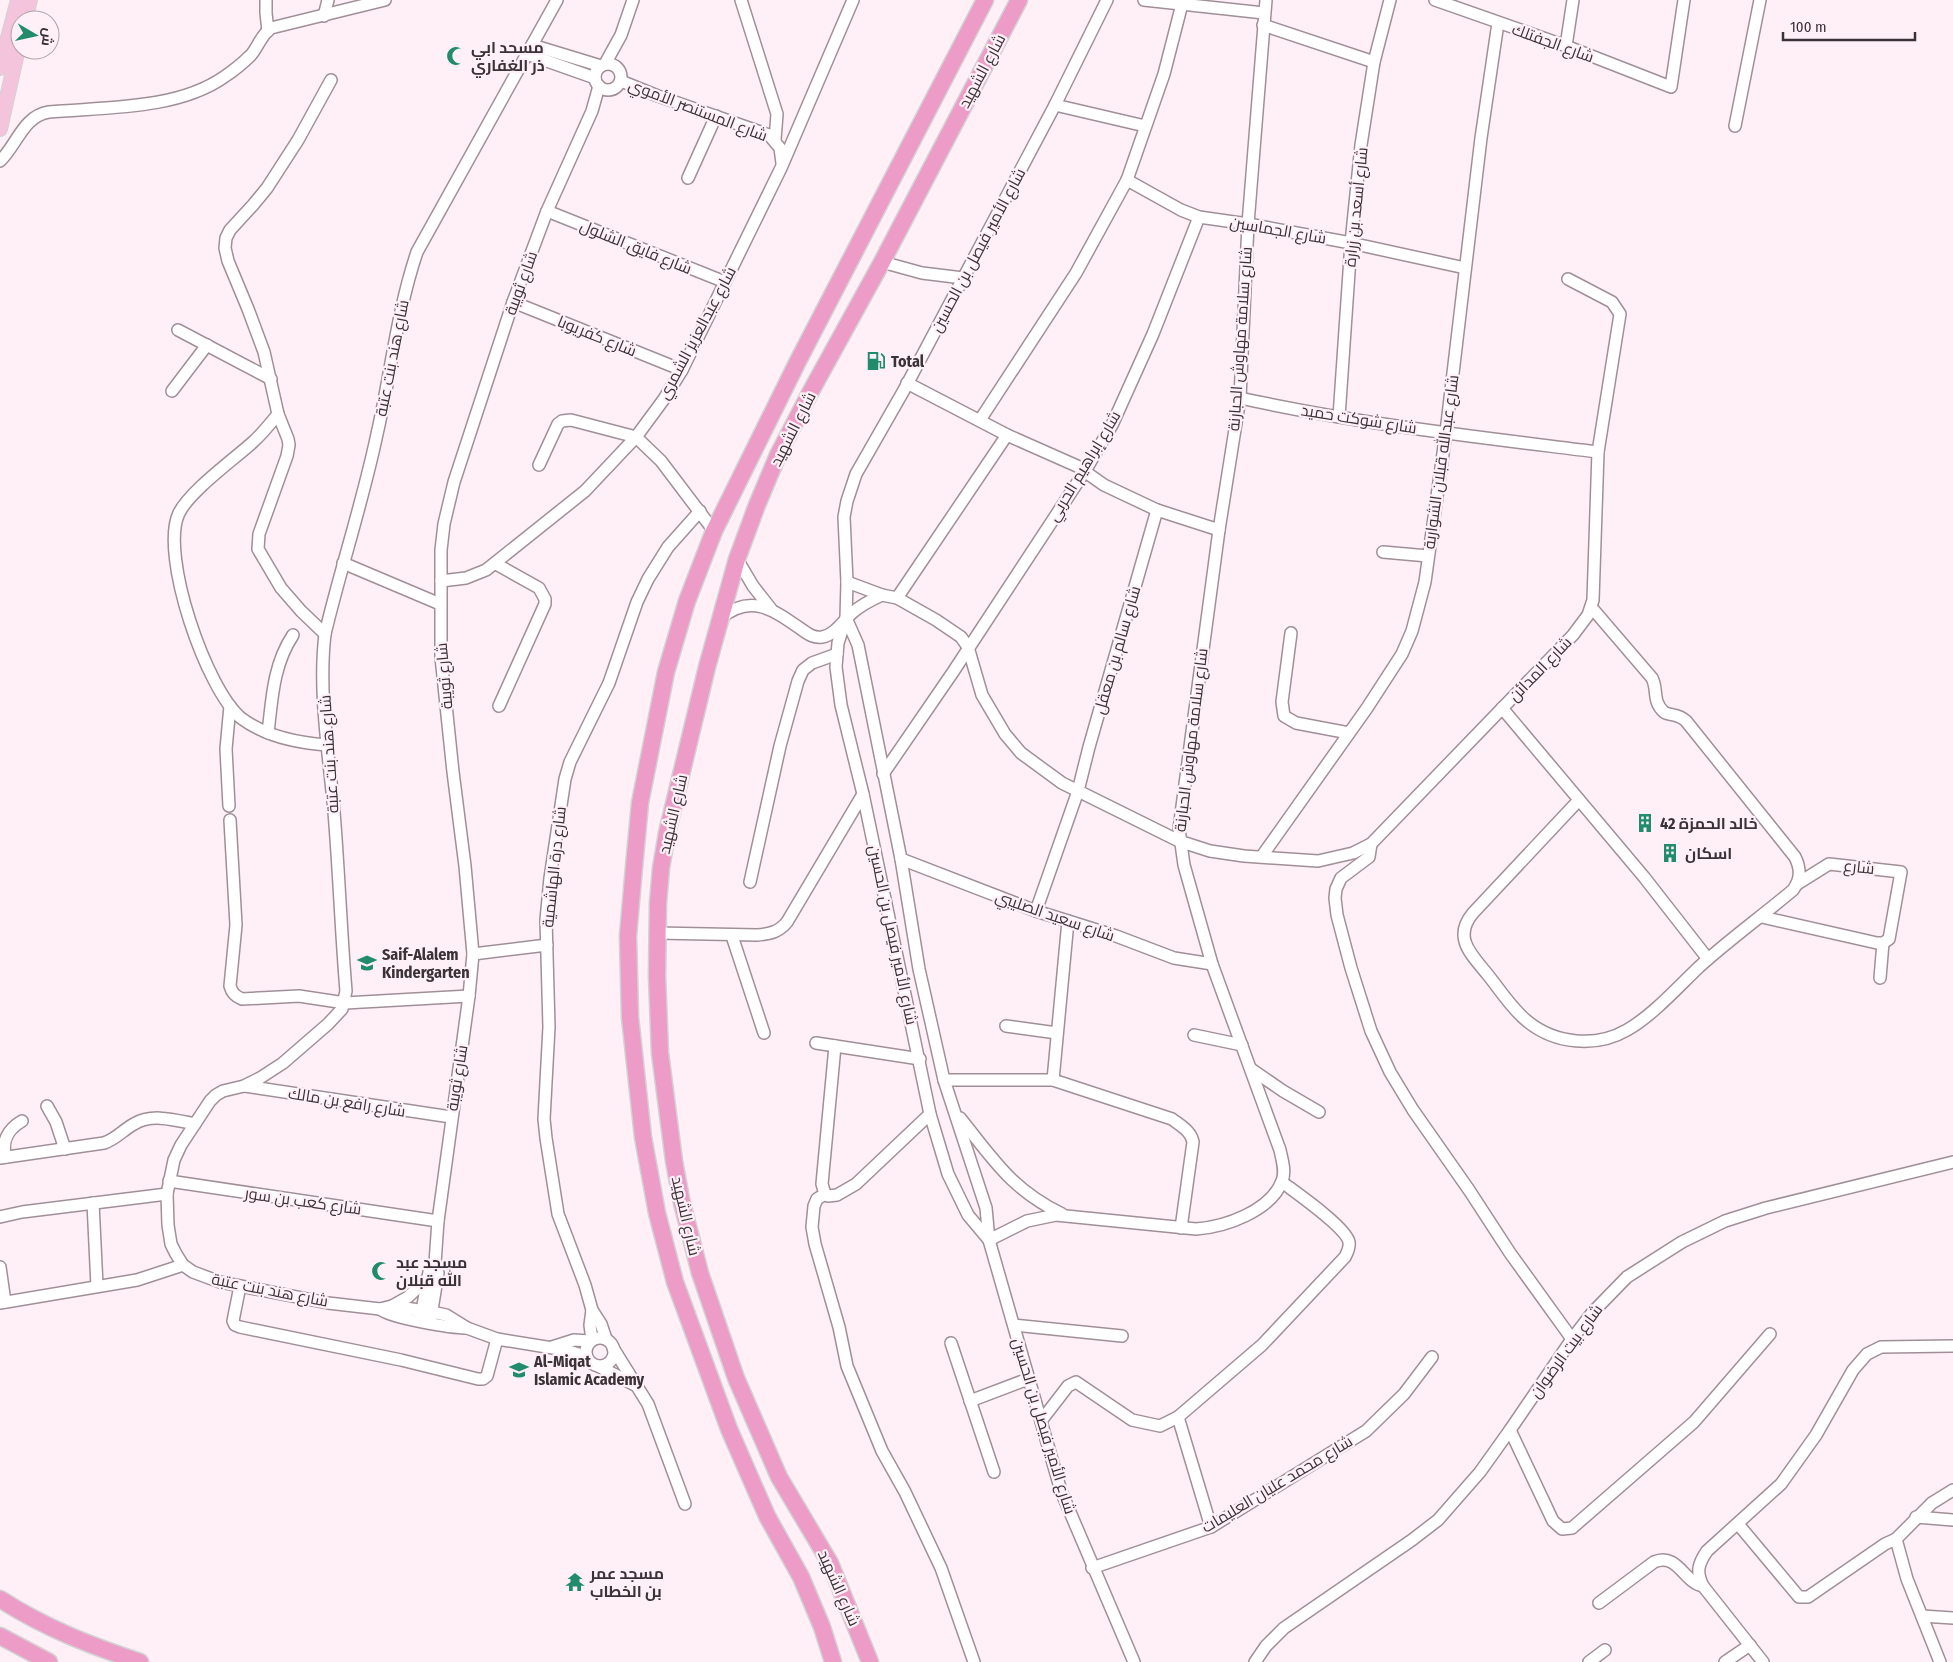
<svg xmlns="http://www.w3.org/2000/svg" width="1953" height="1662" font-family="'Fira Sans Condensed',Cairo,sans-serif">
	<style>
		.lines { fill: none; stroke-linecap: round; stroke-linejoin: round }
		.minor-casing { stroke: #a18f98; stroke-width: 14 }
		.major-casing { stroke: #d3d2d3; stroke-width: 16 }
		.highway-casing { stroke: #d3d2d3; stroke-width: 19 }
		.minor { stroke: #fff; stroke-width: 11 }
		.major { stroke: #f4c4dd; stroke-width: 14 }
		.highway { stroke: #ec9cc6; stroke-width: 16 }
		.labels { text-anchor: middle; dominant-baseline: central; stroke-width: 4.5; stroke-linejoin: round; paint-order: stroke }
		.street-label { font-size: 16px; fill: #393236; stroke: #fff0f7 }
		.poi-label { font-size: 16px; font-weight: bold; fill: #393236; stroke: #fff0f7; text-anchor: start }
	</style>
	<rect width="100%" height="100%" fill="#fff0f7"/>
	<g class="lines">
		<!-- minor casing -->
		<g class="minor-casing">
			<g id="minor">
				<path d="M266 0V13L268 31"/>
				<path d="M557 0 417 252C397 311 391 373 377 434 363 501 341 567 325 634 318 693 329 754 334 812 339 872 341 932 346 991L342 1009 328 1024 283 1063 260 1078 244 1086 223 1091 216 1095 210 1101 181 1145 174 1160 167 1194 168 1225 171 1244 176 1254 183 1265 193 1272 220 1282 328 1303 380 1309 392 1306 432 1312 446 1315 467 1328 497 1339 565 1350 586 1356"/>
				<path d="M741 0 777 114 775 140"/>
				<path d="M1144 0 1264 13"/>
				<path d="M1435 0 1566 46 1671 87 1684 0"/>
				<path d="M324 16 328 0"/>
				<path d="M1263 25 1374 62"/>
				<path d="M532 45 601 66"/>
				<path d="M1566 46 1573 0"/>
				<path d="M527 54 595 78"/>
				<circle cx="608" cy="77" r="13"/>
				<path d="M605 64 621 35 633 0"/>
				<path d="M621 81 658 96 769 135 780 148 782 163"/>
				<path d="M1055 105 1145 126"/>
				<path d="M1735 126 1760 0"/>
				<path d="M0 161C17 145 23 116 49 112 104 107 177 110 224 77 233 71 243 63 251 55 258 47 261 35 271 28L385 0"/>
				<path d="M688 178 716 116"/>
				<path d="M1127 180 1181 210 1199 217 1248 224 1351 243 1465 268"/>
				<path d="M547 211 725 282"/>
				<path d="M882 262 922 273 963 278"/>
				<path d="M513 302 682 370"/>
				<path d="M178 330 271 379"/>
				<path d="M907 383 1007 435 1077 466 1104 485 1157 510 1219 530"/>
				<path d="M172 391 207 345"/>
				<path d="M1240 398C1358 424 1478 437 1598 452"/>
				<path d="M278 414C270 424 262 434 253 442 233 460 190 491 179 513 159 554 207 691 241 718 266 737 297 743 327 745"/>
				<path d="M1339 417 1351 243 1361 145 1374 62 1390 0"/>
				<path d="M980 420 1076 273 1127 180 1164 74 1182 4"/>
				<path d="M539 465 558 424 562 421 571 420 636 437 661 461 714 531"/>
				<path d="M1383 552 1428 556"/>
				<path d="M737 559 753 586 771 609"/>
				<path d="M343 563 440 604"/>
				<path d="M496 564 539 588 545 599V604L499 706"/>
				<path d="M441 581 466 578 486 570 585 491 636 437 664 399 682 370 781 168 853 0"/>
				<path d="M847 582 882 595 897 598 936 620 961 637 968 647 982 695 1005 734 1021 753 1062 783 1179 841 1210 851 1244 856 1318 861 1353 853 1371 844 1573 635 1588 615 1593 600 1598 452 1620 314 1612 302 1568 279"/>
				<path d="M897 598 1007 435"/>
				<path d="M721 618C751 593 774 610 801 629 808 634 813 638 822 637 835 635 843 621 852 613 861 605 871 600 882 595"/>
				<path d="M846 618 858 645 901 859 919 969 944 1080 986 1208 989 1240 1061 1491 1134 1662"/>
				<path d="M1291 633 1282 702 1284 716 1296 723 1349 733"/>
				<path d="M325 634 301 611 281 588 258 549 259 534 287 456 289 445 288 439 278 414 264 352 248 309 228 261 225 248 226 238 230 230 253 205 267 188 298 140 331 80"/>
				<path d="M1502 708 1644 877 1708 959"/>
				<path d="M268 733C272 699 273 665 293 635"/>
				<path d="M883 774 953 672 1085 471 1112 425 1153 334 1199 217"/>
				<path d="M1579 800 1473 913C1452 938 1472 955 1488 975 1500 990 1512 1009 1527 1021 1555 1044 1596 1048 1627 1030 1652 1016 1678 987 1699 967 1729 940 1762 916 1793 890 1801 879 1801 869 1795 857L1686 721C1678 713 1669 716 1664 712 1652 702 1658 689 1652 678L1592 608"/>
				<path d="M229 806 226 749 230 706"/>
				<path d="M230 820 236 925 230 986C232 993 235 996 242 999L299 996 345 1003 469 996"/>
				<path d="M1371 844 1369 857 1341 878 1336 889 1335 898 1337 915 1351 968 1371 1031 1390 1072 1413 1110 1469 1190 1510 1253 1572 1339"/>
				<path d="M1262 856 1367 708 1402 654 1412 631 1425 582 1446 432 1481 138 1498 23"/>
				<path d="M901 859 1036 911 1116 936 1174 958 1212 964"/>
				<path d="M750 882 780 746 798 681 803 670 812 663 837 654"/>
				<path d="M1036 911 1078 791 1089 747 1157 510"/>
				<path d="M1762 917 1877 943H1883L1889 939 1901 872 1829 864 1797 884"/>
				<path d="M657 933 757 935C770 934 779 932 787 922L863 794"/>
				<path d="M732 936 764 1033"/>
				<path d="M473 954 547 945"/>
				<path d="M1880 978 1883 943"/>
				<path d="M1006 1026 1057 1033"/>
				<path d="M1194 1035 1242 1045"/>
				<path d="M816 1043 920 1059"/>
				<path d="M835 1046 822 1184 825 1194 828 1196 837 1195 856 1184 930 1114"/>
				<path d="M1251 1069 1283 1091 1319 1112"/>
				<path d="M944 1080H1053L1172 1119C1181 1126 1191 1131 1193 1142L1181 1228"/>
				<path d="M1053 1080 1068 921"/>
				<path d="M245 1086 451 1117"/>
				<path d="M47 1106 56 1122 65 1149"/>
				<path d="M960 1118C994 1160 1011 1189 1062 1214"/>
				<path d="M6 1157C1 1142 8 1129 22 1121"/>
				<path d="M0 1158 104 1143C116 1139 123 1130 134 1124 152 1113 175 1120 195 1124"/>
				<path d="M169 1181 438 1221"/>
				<path d="M825 1194 817 1199 814 1206 812 1227 815 1244 839 1327 847 1366 882 1451 905 1492 941 1568 974 1662"/>
				<path d="M93 1203 97 1286"/>
				<path d="M0 1217 22 1212 167 1194"/>
				<path d="M989 1240 1027 1221 1056 1215 1196 1229C1225 1227 1271 1211 1282 1181 1286 1171 1282 1160 1280 1150L1212 964 1184 865 1179 829 1219 530 1240 398 1248 224 1266 0"/>
				<path d="M989 1240 968 1215 948 1174 930 1114 863 794 841 705 836 667 838 643 846 618 847 582 844 517 847 501 856 474 904 390 1055 105 1107 0"/>
				<path d="M0 1267 5 1302"/>
				<path d="M240 1286 233 1321 235 1325 240 1327 401 1360 478 1379H483L487 1376 497 1339"/>
				<path d="M0 1303 137 1280 183 1265"/>
				<path d="M392 1306 408 1297 427 1279"/>
				<path d="M380 1309C391 1318 451 1328 467 1328"/>
				<path d="M421 1316 429 1272 435 1263"/>
				<path d="M430 1322 438 1273 435 1263 438 1221 469 996 473 954 465 866 453 772 441 657V550L444 524 454 482 513 302 547 211 592 111 599 86"/>
				<path d="M1014 1325 1122 1336"/>
				<circle cx="600" cy="1352" r="14"/>
				<path d="M606 1339 601 1324 592 1310 585 1285 558 1214 546 1138 544 1119 549 1027 546 920 550 878 565 779 570 762 609 683 637 602 648 579 668 547 700 511"/>
				<path d="M592 1340 590 1325 592 1310"/>
				<path d="M951 1343 994 1472"/>
				<path d="M552 1347 574 1340 590 1341"/>
				<path d="M613 1348 648 1404 685 1504"/>
				<path d="M598 1366 635 1385"/>
				<path d="M970 1401 1028 1379"/>
				<path d="M1178 1417 1211 1527"/>
				<path d="M1041 1421 1068 1386 1076 1382 1132 1420 1160 1426 1178 1417 1262 1345 1345 1257C1347 1253 1350 1248 1349 1242 1346 1227 1295 1192 1282 1182"/>
				<path d="M1510 1430 1553 1521 1562 1529 1572 1528 1694 1422 1770 1334"/>
				<path d="M1916 1517 1953 1520"/>
				<path d="M1738 1524 1799 1597H1808L1885 1544 1896 1539 1932 1503 1953 1490"/>
				<path d="M1896 1539 1907 1579 1940 1662"/>
				<path d="M1092 1568 1211 1527 1366 1431 1404 1394 1432 1357"/>
				<path d="M1599 1603 1654 1562C1678 1552 1684 1583 1703 1586"/>
				<path d="M1922 1616 1953 1618"/>
				<path d="M1255 1662 1266 1646 1284 1628 1412 1540 1438 1520 1480 1472 1510 1430 1572 1339 1592 1313 1627 1277 1682 1242 1725 1221 1766 1208 1953 1162"/>
				<path d="M1589 1662 1605 1650"/>
				<path d="M1725 1662 1750 1645"/>
				<path d="M1763 1662 1703 1586C1696 1572 1698 1564 1707 1551L1781 1484 1816 1435 1853 1370 1867 1354 1881 1347 1953 1346"/>
			</g>
		</g>
		<!-- major casing -->
		<g class="major-casing">
			<g id="major">
				<path d="M25 20 30 0"/>
				<path d="M0 68 18 0"/>
				<path d="M0 129 20 40"/>
			</g>
		</g>
		<!-- highway casing -->
		<g class="highway-casing">
			<g id="highway">
				<path d="M0 1599C45 1628 89 1645 140 1662"/>
				<path d="M0 1636 49 1662"/>
				<path d="M833 1662 822 1627 801 1577 767 1516 729 1429 675 1282 657 1213 643 1137 630 1017 628 936 634 867 640 803 666 672 687 601 714 531 798 361 985 0"/>
				<path d="M870 1662 830 1563 779 1477 736 1378 700 1273 681 1199 674 1161 660 1053 657 976 658 903 661 868 667 833 707 667 737 559 757 505 778 455 811 391 882 262 1019 0"/>
			</g>
		</g>
		<!-- minor -->
		<use href="#minor" class="minor"/>
		<!-- major -->
		<use href="#major" class="major"/>
		<!-- highway -->
		<use href="#highway" class="highway"/>
	</g>
	<!-- icons -->
	<defs>
		<g id="mosque-bare" transform="scale(1.5)"><path d="M3.5-4.9A6 6 0 1 0 3.5 4.9A5 5 0 1 1 3.5-4.9Z" fill="#208c6b" stroke="#fff0f7" stroke-width="2.5" paint-order="stroke"/></g>
		<g id="fuel-bare" transform="scale(1.5)"><path d="M-5.5-6h7V0h2V4h1.3V-2.5L3-4.5l.8-.8L6-3V5H2.5V1h-1V6h-7ZM-4.2-4.7v3.2H.2V-4.7Z" fill="#208c6b" stroke="#fff0f7" stroke-width="2.5" paint-order="stroke"/></g>
		<g id="building-bare" transform="scale(1.5)"><path d="M-4-6H4V6H1V3H-1V6H-4ZM-2.5-4.3h1.7v1.8h-1.7ZM.8-4.3h1.7v1.8H.8ZM-2.5-1h1.7V.8h-1.7ZM.8-1h1.7V.8H.8Z" fill="#208c6b" stroke="#fff0f7" stroke-width="2.5" paint-order="stroke"/></g>
		<g id="school-bare" transform="scale(1.5)"><path d="M0-5L7-2L0 1L-7-2ZM-4 1L0 2.5L4 1V4Q0 6-4 4Z" fill="#208c6b" stroke="#fff0f7" stroke-width="2.5" paint-order="stroke"/></g>
		<g id="temple-bare" transform="scale(1.5)"><path d="M0-6L5-2H3V0L6.5 2.5H4V6H1.5V3h-3V6H-4V2.5H-6.5L-3 0V-2H-5Z" fill="#208c6b" stroke="#fff0f7" stroke-width="2.5" paint-order="stroke"/></g>
	</defs>
	<g fill-rule="evenodd">
		<use href="#mosque-bare" x="456" y="56"/>
		<use href="#fuel-bare" x="876" y="361"/>
		<use href="#building-bare" x="1645" y="823"/>
		<use href="#building-bare" x="1670" y="853"/>
		<use href="#school-bare" x="367" y="963"/>
		<use href="#mosque-bare" x="381" y="1271"/>
		<use href="#school-bare" x="519" y="1370"/>
		<use href="#temple-bare" x="575" y="1582"/>
	</g>
	<g class="labels">
		<!-- street labels -->
		<g class="street-label">
			<text transform="translate(1553 43) rotate(20)">شارع الجفتلك</text>
			<text transform="translate(982 71) rotate(-62)">شارع الشهيد</text>
			<text transform="translate(698 110) rotate(21)">شارع المستنصر الأموي</text>
			<text transform="translate(1356 207) rotate(-84)">شارع أسعد بن زرارة</text>
			<text transform="translate(1278 230) rotate(10)">شارع الجماسين</text>
			<text transform="translate(636 247) rotate(22)">شارع فايق الشلول</text>
			<text transform="translate(978 250) rotate(-62)">شارع الأمير فيصل بن الحسين</text>
			<text transform="translate(521 283) rotate(-70)">شارع ثويبة</text>
			<text transform="translate(697 333) rotate(-62)">شارع عبدالعزيز الشمري</text>
			<text transform="translate(597 336) rotate(22)">شارع كفريوبا</text>
			<text transform="translate(1240 339) rotate(-86)">شارع سلامة مهاوش الحبارنة</text>
			<text transform="translate(392 358) rotate(-79)">شارع هند بنت عتبة</text>
			<text transform="translate(1359 419) rotate(9)">شارع شوكت حميد</text>
			<text transform="translate(793 429) rotate(-63)">شارع الشهيد</text>
			<text transform="translate(1441 462) rotate(-82)">شارع عبدالله قبلان الشواربة</text>
			<text transform="translate(1084 466) rotate(-59)">شارع إبراهيم الحربي</text>
			<text transform="translate(1117 650) rotate(-74)">شارع سالم بن معقل</text>
			<text transform="translate(1540 669) rotate(-46)">شارع المدائن</text>
			<text transform="translate(444 676) rotate(-95)">شارع ثويبة</text>
			<text transform="translate(1191 740) rotate(-83)">شارع سلامة مهاوش الحبارنة</text>
			<text transform="translate(329 754) rotate(-94)">شارع هند بنت عتبة</text>
			<text transform="translate(673 814) rotate(-77)">شارع الشهيد</text>
			<text transform="translate(554 867) rotate(-84)">شارع درة الهاشمية</text>
			<text transform="translate(1859 867) rotate(6)">شارع</text>
			<text transform="translate(1055 916) rotate(19)">شارع سعيد الصليبي</text>
			<text transform="translate(893 935) rotate(78)">شارع الأمير فيصل بن الحسين</text>
			<text transform="translate(457 1078) rotate(-81)">شارع ثويبة</text>
			<text transform="translate(347 1102) rotate(9)">شارع رافع بن مالك</text>
			<text transform="translate(303 1201) rotate(8)">شارع كعب بن سور</text>
			<text transform="translate(686 1216) rotate(77)">شارع الشهيد</text>
			<text transform="translate(270 1290) rotate(11)">شارع هند بنت عتبة</text>
			<text transform="translate(1566 1351) rotate(-54)">شارع بيت الرضوان</text>
			<text transform="translate(1044 1426) rotate(73)">شارع الأمير فيصل بن الحسين</text>
			<text transform="translate(1277 1484) rotate(-31)">شارع محمد عليان العليمات</text>
			<text transform="translate(839 1588) rotate(66)">شارع الشهيد</text>
		</g>
		<!-- poi labels -->
		<g class="poi-label">
			<text x="471" y="47">مسحد ابي<tspan x="471" dy="18">ذر الغفاري</tspan></text>
			<text x="891" y="361">Total</text>
			<text x="1660" y="823">خالد الحمزة 42</text>
			<text x="1685" y="853">اسكان</text>
			<text x="382" y="954">Saif-Alalem<tspan x="382" dy="18">Kindergarten</tspan></text>
			<text x="396" y="1262">مسجد عبد<tspan x="396" dy="18">الله قبلان</tspan></text>
			<text x="534" y="1361">Al-Miqat<tspan x="534" dy="18">Islamic Academy</tspan></text>
			<text x="590" y="1573">مسجد عمر<tspan x="590" dy="18">بن الخطاب</tspan></text>
		</g>
	</g>
	<!-- north arrow -->
	<g transform="translate(35 35) rotate(99)"><circle r="24" fill="#fff0f7" stroke="#b0a4aa"/>
	<path d="M0-4L9 19L0 12L-9 19Z" fill="#208c6b"/>
	<text y="-8" font-size="14" font-weight="bold" text-anchor="middle" fill="#393236">ش</text>
	</g>
	<!-- scale -->
	<path d="M1783 32v8h132v-8" fill="none" stroke="#393236" stroke-width="2.5"/>
	<text x="1790" y="32" font-size="15" fill="#393236" stroke="#fff0f7" stroke-width="4" paint-order="stroke">100 m</text>
</svg>
